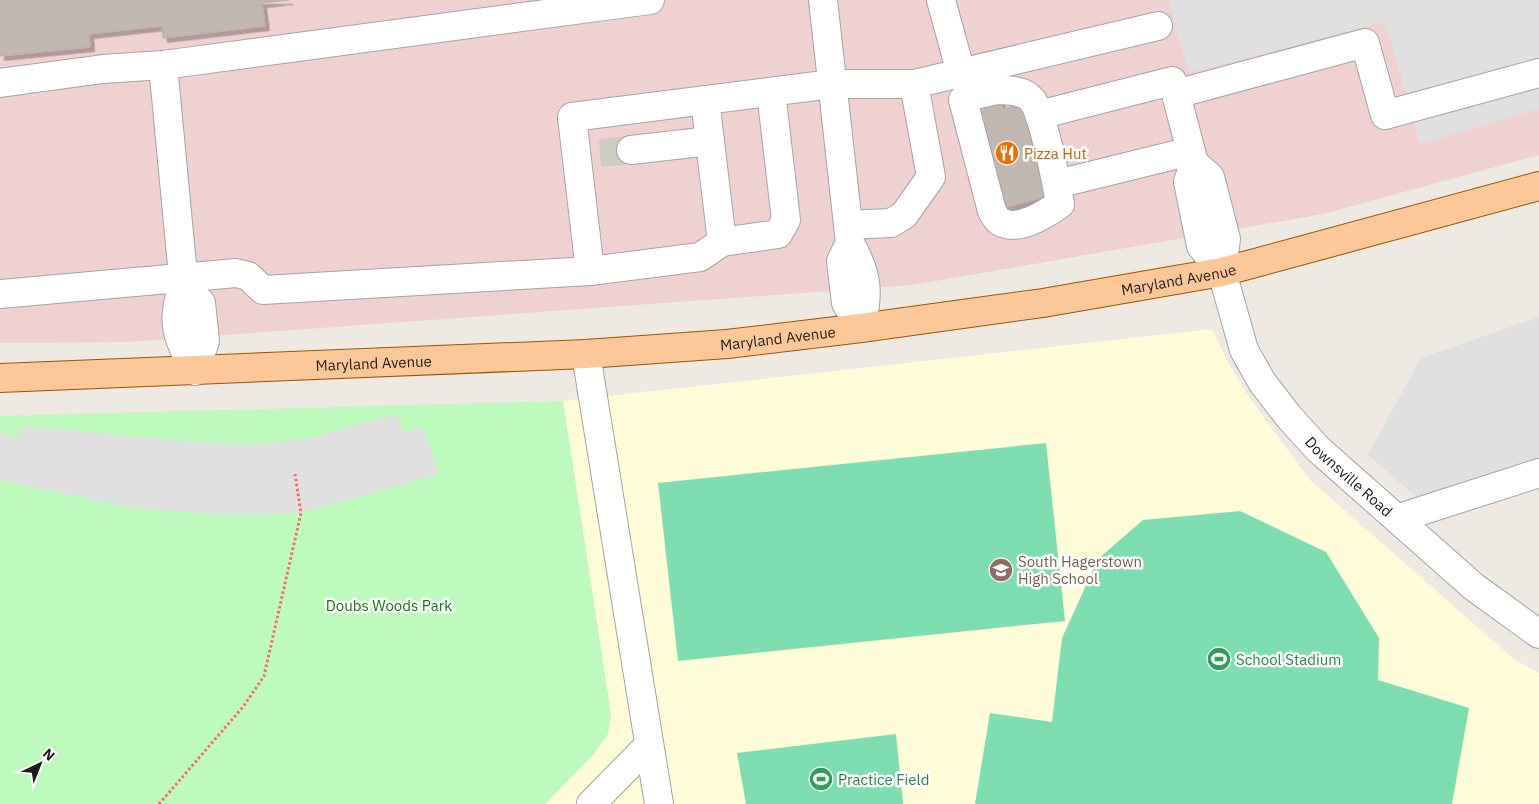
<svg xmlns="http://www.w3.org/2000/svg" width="1539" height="804" font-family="'IBM Plex Sans',sans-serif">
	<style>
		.commercial { fill: #efd1d2 }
		.education { fill: #fffcda }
		.park { fill: #bef9be }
		.pitch { fill: #7fdeb1 }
		.parking { fill: #e0e0e0 }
		.building { fill: #c2b8b2; stroke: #bfaea4; filter: url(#shadow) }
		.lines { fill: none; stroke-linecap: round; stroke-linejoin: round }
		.minor-tunnel { stroke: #cecac4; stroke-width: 28; stroke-dasharray: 28 14; stroke-linecap: butt }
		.minor-casing { stroke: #a3a3a3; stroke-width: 30 }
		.major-casing { stroke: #955600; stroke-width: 30 }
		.path { stroke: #fa6967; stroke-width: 3; stroke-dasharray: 2.5 2.5; stroke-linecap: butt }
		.minor { stroke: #fff; stroke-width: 28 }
		.major { stroke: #fcc899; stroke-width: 28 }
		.labels { text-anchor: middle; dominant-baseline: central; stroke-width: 5; stroke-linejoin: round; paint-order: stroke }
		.food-label { font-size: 15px; fill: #c56008; stroke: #fff; text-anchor: start }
		.street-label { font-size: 15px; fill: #1c1c1c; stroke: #fff }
		.education-label { font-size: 15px; fill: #785e54; stroke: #fff; text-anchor: start }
		.park-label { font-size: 15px; fill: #0c7a0b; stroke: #fff }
		.leisure-label { font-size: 15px; fill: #27864d; stroke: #fff; text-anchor: start }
	</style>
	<defs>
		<filter id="shadow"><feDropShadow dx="4.5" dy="4.5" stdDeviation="0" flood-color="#0004"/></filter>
	</defs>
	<rect width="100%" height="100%" fill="#eee9e2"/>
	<!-- commercial -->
	<path class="commercial" d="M0 0H1539V155L1323 214 912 285 127 342 0 343Z"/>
	<!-- education -->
	<path class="education" d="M1212 329 1227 361 1251 400 1310 480 1515 660 1539 673V804H545L593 755 611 715 563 401Z"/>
	<!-- park -->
	<path class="park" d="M563 401 611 715 608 734 593 755 545 804H0V416Z"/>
	<!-- pitch -->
	<g class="pitch">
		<path d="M1046 443 1065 621 678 661 658 483Z"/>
		<path d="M1240 511 1326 552 1379 638 1378 680 1469 708 1452 804H975L990 713 1052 722 1062 638 1098 559 1143 520Z"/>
		<path d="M896 734 903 804H746L737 753Z"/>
	</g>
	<!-- parking -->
	<g class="parking">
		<path d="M1169 0H1539V109L1420 144 1392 45 1383 22 1189 73Z"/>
		<path d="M1539 317V465L1426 505 1368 455 1421 358Z"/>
		<path d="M395 414 405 433 422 427 439 474 301 513 225 515 133 508 0 480V433L18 437 22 426 181 441 245 445 309 439Z"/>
	</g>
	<!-- building -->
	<g class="building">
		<path d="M0 0H289L262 3 265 26 163 38 162 26 89 34 90 47 0 56Z"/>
		<path d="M998 94 1003 109 1022 104 1045 197 996 210 967 101Z"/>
	</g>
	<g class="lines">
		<!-- minor-tunnel -->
		<path class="minor-tunnel" d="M600 153 631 150"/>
		<!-- minor casing -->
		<g class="minor-casing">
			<g id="minor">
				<path d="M823 0 850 243C868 275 869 293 861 328L846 303 841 261 850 243"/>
				<path d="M941 0 961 73"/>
				<path d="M0 83 103 69 163 65"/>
				<path d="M996 90C1008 90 1024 90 1032 100 1043 113 1057 185 1060 204 1046 214 1016 233 999 221 996 219 994 214 992 211L963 100 966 97Z"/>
				<path d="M1039 115 1172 81"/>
				<path d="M631 150 710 141"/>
				<path id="s1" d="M1194 163 1210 177 1226 239 1222 272 1244 350 1262 382 1289 417 1318 449 1474 587 1539 634"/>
				<path d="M1057 184 1191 151"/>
				<path d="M848 225 891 223 904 215 931 177 914 84 1158 26"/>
				<path d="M722 242 778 234 786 220 771 92"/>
				<path d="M590 271 572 117 832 84H914"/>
				<path d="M1222 272 1201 246 1188 182 1194 163 1176 94 1365 43 1385 115 1539 73"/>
				<path d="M184 286 201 303 205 341 195 371C178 340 169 320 184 286L163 65 650 0"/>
				<path d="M0 294 236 273 248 276 263 290 590 271 700 257 722 242 705 100"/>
				<path d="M586 354 659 804"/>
				<path d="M1399 518 1539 473"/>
				<path d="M591 804 649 745"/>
			</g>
		</g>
		<!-- major casing -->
		<g class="major-casing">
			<g id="major">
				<path id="s2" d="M0 378 586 354 727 344 861 328 1043 303 1222 272 1539 186"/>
			</g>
		</g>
		<!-- path -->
		<path class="path" d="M159 804 243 707 264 676 301 513 295 474"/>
		<!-- minor -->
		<use href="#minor" class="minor"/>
		<!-- major -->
		<use href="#major" class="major"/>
	</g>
	<!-- icons -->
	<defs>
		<g id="restaurant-disc" transform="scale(1.25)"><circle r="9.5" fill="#e8710a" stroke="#fff"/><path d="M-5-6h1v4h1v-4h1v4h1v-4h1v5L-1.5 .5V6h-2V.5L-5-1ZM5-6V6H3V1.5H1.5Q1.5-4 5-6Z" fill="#fff"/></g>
		<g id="school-disc" transform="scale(1.25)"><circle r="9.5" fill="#8d6e63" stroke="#fff"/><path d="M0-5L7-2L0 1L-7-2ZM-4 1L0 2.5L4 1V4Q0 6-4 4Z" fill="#fff"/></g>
		<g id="stadium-disc" transform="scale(1.25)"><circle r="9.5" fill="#2e9e5b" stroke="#fff"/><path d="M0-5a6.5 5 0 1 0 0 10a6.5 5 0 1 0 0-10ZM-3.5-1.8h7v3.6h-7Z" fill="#fff"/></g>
	</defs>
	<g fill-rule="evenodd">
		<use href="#restaurant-disc" x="1007" y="153"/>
		<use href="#school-disc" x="1001" y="570"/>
		<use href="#stadium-disc" x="1219" y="659"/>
		<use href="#stadium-disc" x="821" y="779"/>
	</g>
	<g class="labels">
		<!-- food labels -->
		<g class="food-label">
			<text x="1024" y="153">Pizza Hut</text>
		</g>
		<!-- street labels -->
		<g class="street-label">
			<text stroke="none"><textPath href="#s2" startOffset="1184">Maryland Avenue</textPath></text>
			<text stroke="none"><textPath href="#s2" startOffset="779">Maryland Avenue</textPath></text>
			<text stroke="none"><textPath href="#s2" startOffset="374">Maryland Avenue</textPath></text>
			<text stroke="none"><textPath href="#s1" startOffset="365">Downsville Road</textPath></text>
		</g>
		<!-- education labels -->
		<g class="education-label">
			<text x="1018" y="561">South Hagerstown<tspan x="1018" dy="17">High School</tspan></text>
		</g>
		<!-- park labels -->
		<g class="park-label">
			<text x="389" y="605">Doubs Woods Park</text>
		</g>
		<!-- leisure labels -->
		<g class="leisure-label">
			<text x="1236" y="659">School Stadium</text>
			<text x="838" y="779">Practice Field</text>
		</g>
	</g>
	<!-- north arrow -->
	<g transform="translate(40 764) rotate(43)" stroke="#ffffff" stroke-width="4" paint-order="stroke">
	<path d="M0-4L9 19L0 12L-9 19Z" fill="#1c1c1c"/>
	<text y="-8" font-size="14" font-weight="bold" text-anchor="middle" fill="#1c1c1c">N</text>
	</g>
</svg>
